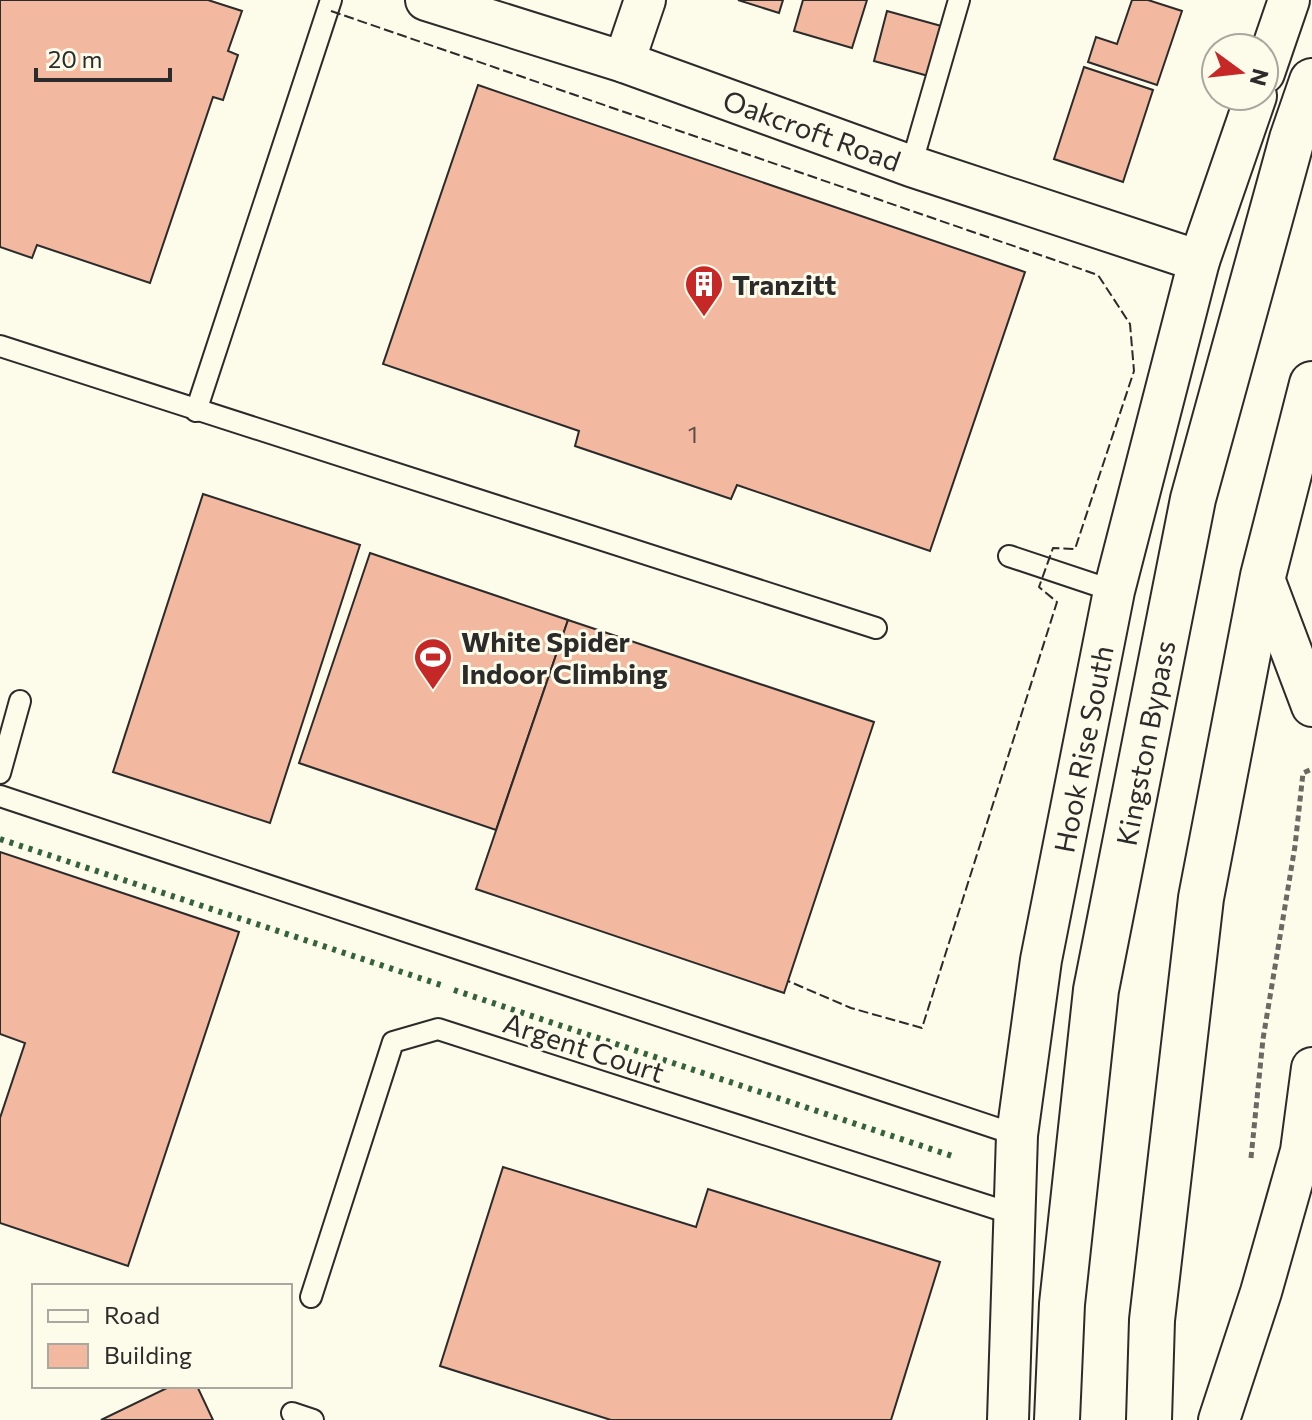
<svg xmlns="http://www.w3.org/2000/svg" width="1312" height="1420" font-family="Commissioner,sans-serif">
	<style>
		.building { fill: #f2b8a0; stroke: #2b2b2b; stroke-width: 2 }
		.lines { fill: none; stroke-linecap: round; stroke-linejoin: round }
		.lane-casing { stroke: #2b2b2b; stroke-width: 24 }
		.street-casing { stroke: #2b2b2b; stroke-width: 44 }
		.highway-casing { stroke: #2b2b2b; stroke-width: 48 }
		.path { stroke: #6a6964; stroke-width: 5; stroke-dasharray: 6 4; stroke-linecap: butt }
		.lane { stroke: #fdfbea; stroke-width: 20 }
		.street { stroke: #fdfbea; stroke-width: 40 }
		.highway { stroke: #fdfbea; stroke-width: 44 }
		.hedge { stroke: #34623c; stroke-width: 6; stroke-dasharray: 4 6; stroke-linecap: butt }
		.fence { stroke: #2b2b2b; stroke-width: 2; stroke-dasharray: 10 4; stroke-linecap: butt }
		.labels { text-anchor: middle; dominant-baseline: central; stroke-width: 6; stroke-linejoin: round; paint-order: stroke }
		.number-label { font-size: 24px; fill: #5d4e48 }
		.street-label { font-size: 28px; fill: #2b2b2b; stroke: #fdfbea }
		.poi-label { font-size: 28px; font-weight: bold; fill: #2b2b2b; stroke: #fdfbea; text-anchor: start }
	</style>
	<rect width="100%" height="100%" fill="#fdfbea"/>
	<!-- building -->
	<g class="building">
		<path d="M0 0H208L242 11 228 51 238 55 223 100 213 97 150 283 37 245 32 258 0 247Z"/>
		<path d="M738 0H783L779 13Z"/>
		<path d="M803 0H867L852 48 794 31Z"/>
		<path d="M1132 0H1148L1182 11 1157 85 1088 62 1096 37 1117 44Z"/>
		<path d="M887 11 945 27 932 77 874 61Z"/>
		<path d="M1084 67 1153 90 1123 182 1054 159Z"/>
		<path d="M478 85 1025 272 930 551 737 485 731 499 575 446 579 431 383 364Z"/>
		<path d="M203 494 360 545 270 823 113 772Z"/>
		<path d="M370 553 568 620 496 830 299 763Z"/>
		<path d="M568 620 874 722 784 993 476 889Z"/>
		<path d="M0 852 239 932 128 1266 0 1223V1118L25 1043 0 1034Z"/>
		<path d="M503 1167 696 1227 708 1189 940 1262 891 1420H611L440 1366Z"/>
		<path d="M171 1386H197L213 1420H101Z"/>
	</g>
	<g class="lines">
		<!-- lane casing -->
		<g class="lane-casing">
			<g id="lane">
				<path d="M911 166 959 0"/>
				<path d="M0 346 876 628"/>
				<path d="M196 411 331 0"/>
				<path d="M1009 556 1114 591"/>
				<path d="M0 773 20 701"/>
				<path d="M0 796 1017 1135"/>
				<path d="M311 1297 393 1042 438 1029 1013 1214"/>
				<path d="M292 1413 313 1420"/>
			</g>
		</g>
		<!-- street casing -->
		<g class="street-casing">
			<g id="street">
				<path d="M426 0 624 62 911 166 1199 261"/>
				<path d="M624 62 645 0"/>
				<path d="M1264 73 1289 0"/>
				<path d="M1263 576 1312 706"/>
				<path d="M1008 1420 1017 1135 1041 960 1114 591 1199 261 1256 96"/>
				<path d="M1219 1420 1261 1292 1301 1151 1312 1068"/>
			</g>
		</g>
		<!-- highway casing -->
		<g class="highway-casing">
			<g id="highway">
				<path d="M1057 1420 1062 1304 1096 990 1193 499 1292 139 1312 81"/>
				<path d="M1149 1420 1152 1320 1201 898 1263 576 1312 384"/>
			</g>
		</g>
		<!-- path -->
		<path class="path" d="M1251 1158 1263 1039 1295 846 1303 773 1312 769"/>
		<!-- lane -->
		<use href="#lane" class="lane"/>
		<!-- street -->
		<use href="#street" class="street"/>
		<!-- highway -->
		<use href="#highway" class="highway"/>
		<!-- hedge -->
		<g class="hedge">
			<path d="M0 839 441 985"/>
			<path d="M454 990 955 1157"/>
		</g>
		<!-- fence -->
		<path class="fence" d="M331 11 1098 275 1130 324 1134 371 1075 549 1053 548 1039 587 1057 602 922 1028 851 1008 788 981"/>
	</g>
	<!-- icons -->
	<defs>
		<g id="building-pin" transform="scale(2)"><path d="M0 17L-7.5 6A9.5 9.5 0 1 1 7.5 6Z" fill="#c62828" stroke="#fdfbea"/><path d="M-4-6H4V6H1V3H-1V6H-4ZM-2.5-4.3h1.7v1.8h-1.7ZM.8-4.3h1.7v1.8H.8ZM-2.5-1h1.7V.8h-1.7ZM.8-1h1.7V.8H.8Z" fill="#fff"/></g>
		<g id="stadium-pin" transform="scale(2)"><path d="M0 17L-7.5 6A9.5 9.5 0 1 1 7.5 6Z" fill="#c62828" stroke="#fdfbea"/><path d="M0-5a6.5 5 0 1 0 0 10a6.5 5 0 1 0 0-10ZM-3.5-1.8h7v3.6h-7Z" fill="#fff"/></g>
	</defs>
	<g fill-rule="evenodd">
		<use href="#building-pin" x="704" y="284"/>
		<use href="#stadium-pin" x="433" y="657"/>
	</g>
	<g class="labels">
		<!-- number labels -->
		<g class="number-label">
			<text x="693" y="433">1</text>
		</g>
		<!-- street labels -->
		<g class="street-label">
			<text transform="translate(812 130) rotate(20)">Oakcroft Road</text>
			<text transform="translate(1145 743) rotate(-79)">Kingston Bypass</text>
			<text transform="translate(1083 749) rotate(-79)">Hook Rise South</text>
			<text transform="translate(584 1047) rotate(18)">Argent Court</text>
		</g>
		<!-- poi labels -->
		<g class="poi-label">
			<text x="732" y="284">Tranzitt</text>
			<text x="461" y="641">White Spider<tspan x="461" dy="32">Indoor Climbing</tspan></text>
		</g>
	</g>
	<!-- legend -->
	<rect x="32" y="1284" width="260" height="104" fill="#fdfbea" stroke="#a9a89e" stroke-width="2"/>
	<rect x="48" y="1310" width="40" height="12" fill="#fdfbea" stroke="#a9a89e" stroke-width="2"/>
	<text x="104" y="1324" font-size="24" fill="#2b2b2b">Road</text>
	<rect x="48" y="1344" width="40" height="24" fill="#f2b8a0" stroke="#a9a89e" stroke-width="2"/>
	<text x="104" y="1364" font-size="24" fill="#2b2b2b">Building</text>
	<!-- north arrow -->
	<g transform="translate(1240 72) rotate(105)"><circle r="38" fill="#fdfbea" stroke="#a9a89e" stroke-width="2"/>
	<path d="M0-6L14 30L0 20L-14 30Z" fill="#c62828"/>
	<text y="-12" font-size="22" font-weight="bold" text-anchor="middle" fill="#2b2b2b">N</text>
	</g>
	<!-- scale -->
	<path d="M36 68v12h134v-12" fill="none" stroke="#2b2b2b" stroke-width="4"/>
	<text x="48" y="68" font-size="24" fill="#2b2b2b" stroke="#fdfbea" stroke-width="6" paint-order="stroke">20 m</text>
</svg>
